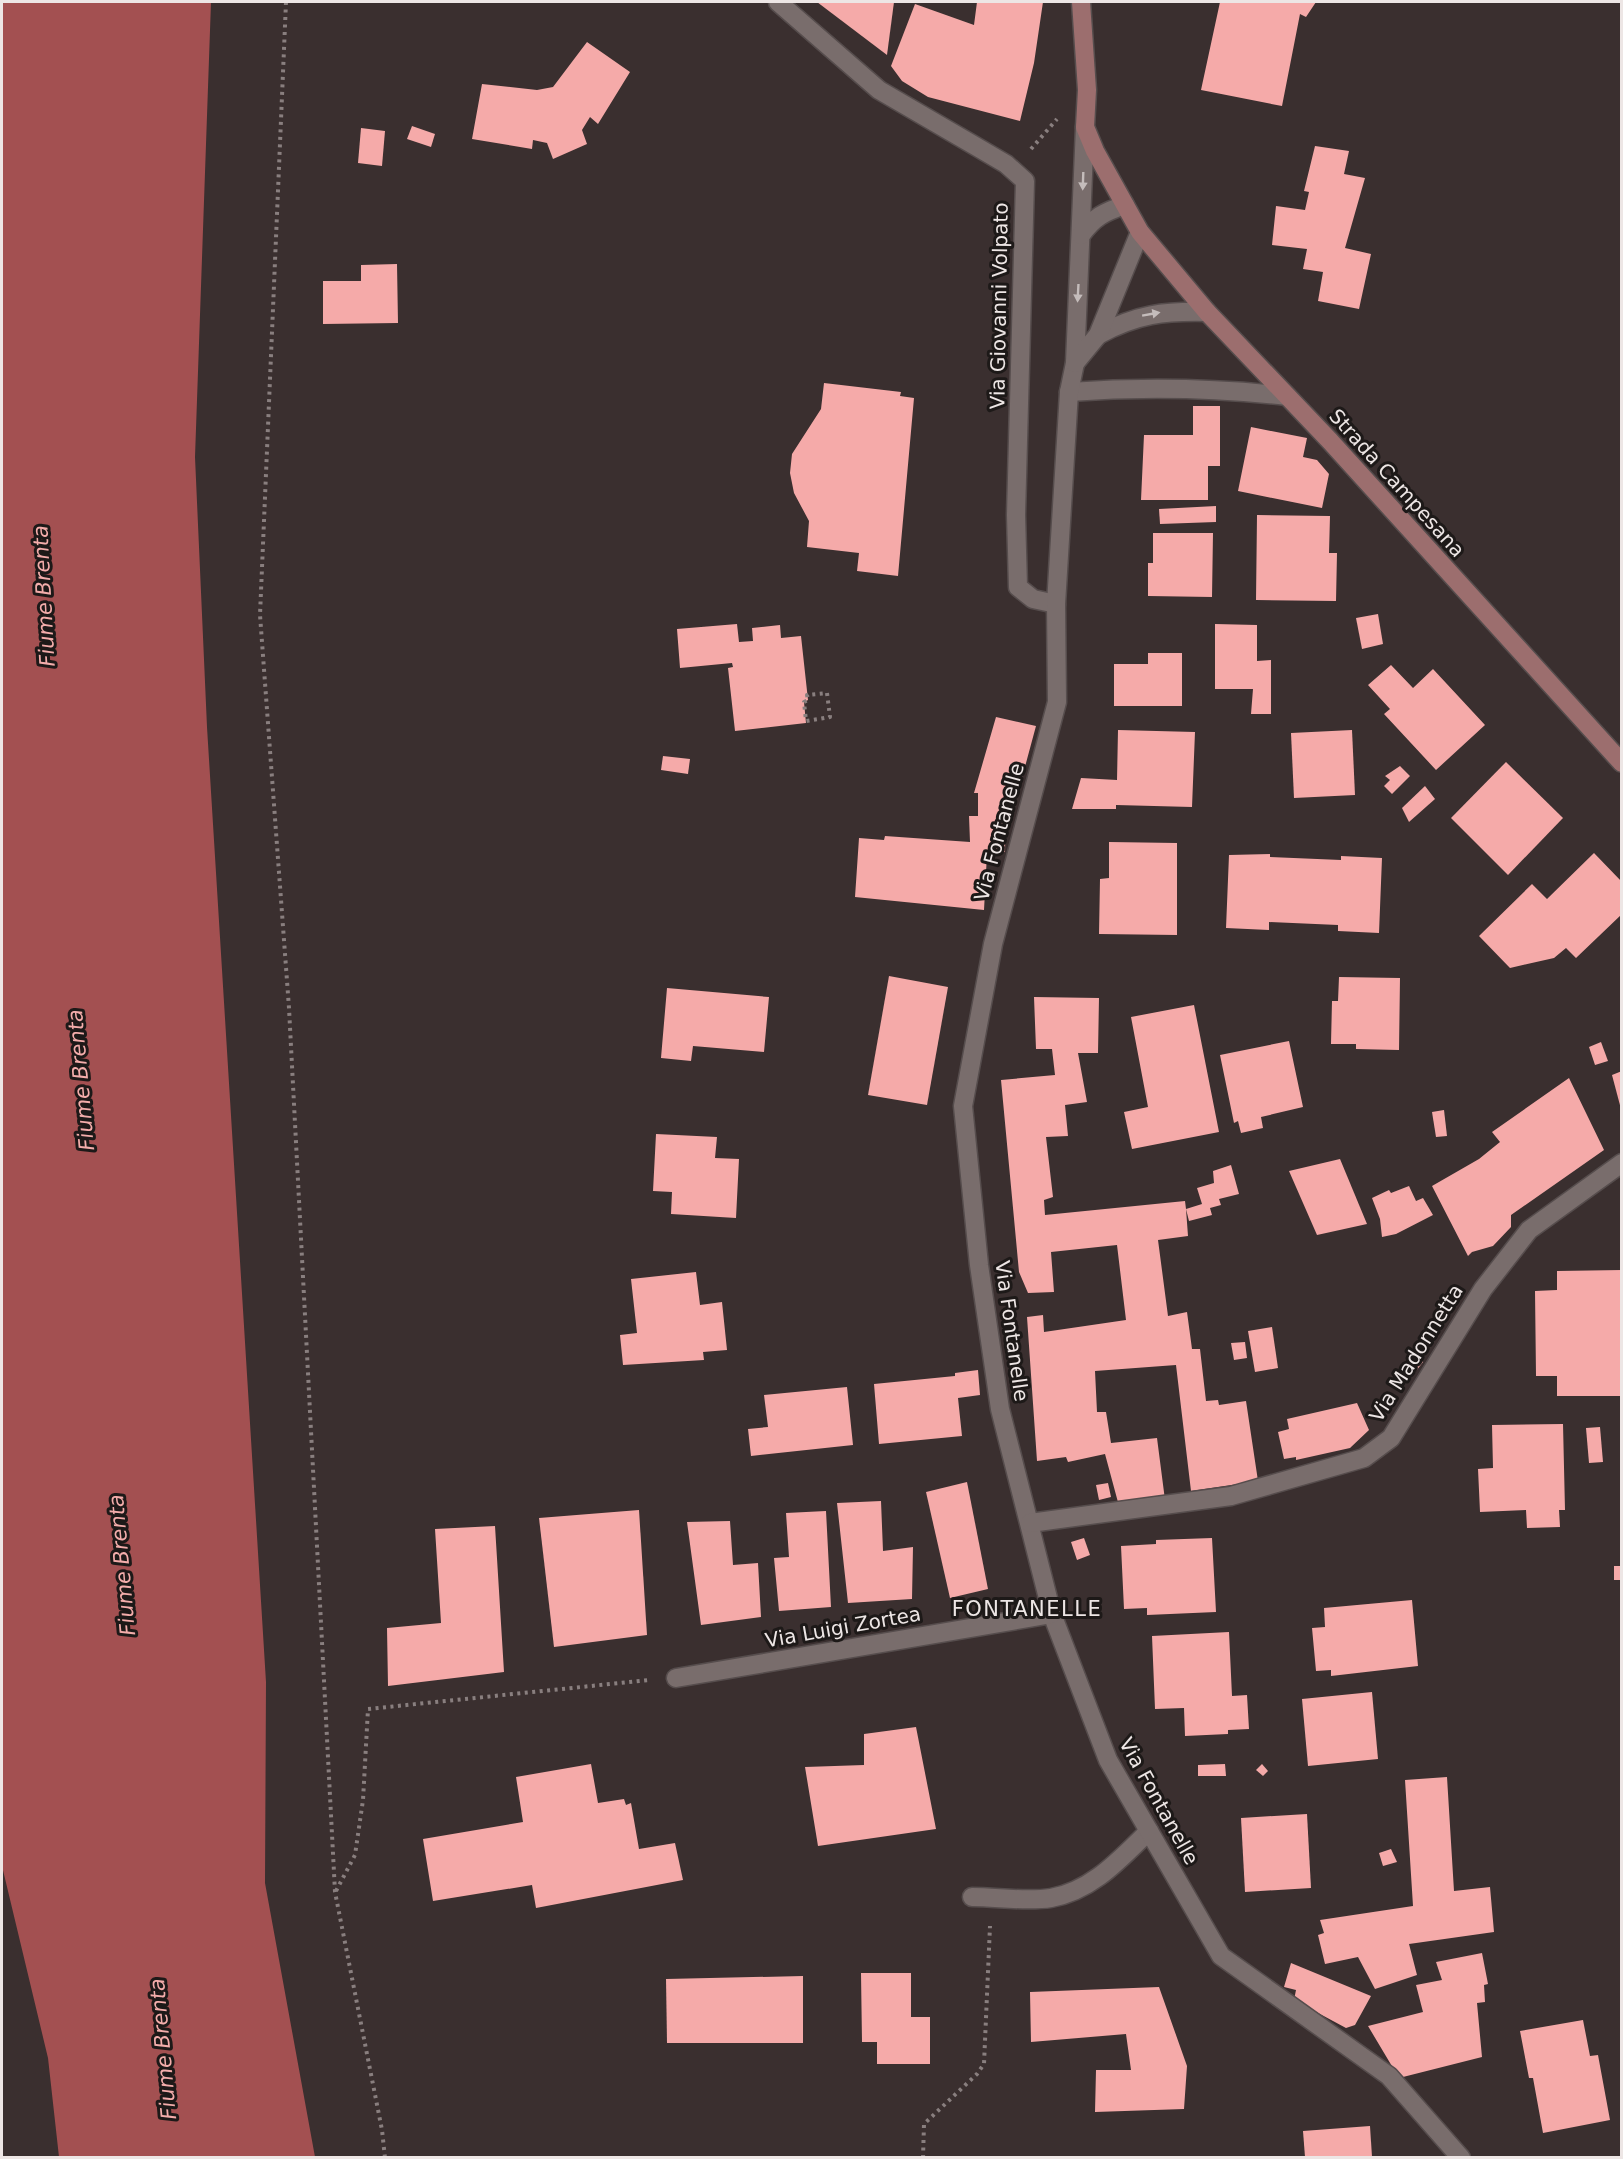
<svg xmlns="http://www.w3.org/2000/svg" width="1623" height="2159" font-family="'DejaVu Sans',sans-serif">
	<style>
		.water { fill: #a35051 }
		.building { fill: #f5aaa9 }
		.lines { fill: none; stroke-linecap: round; stroke-linejoin: round }
		.lane-casing { stroke: #564d4d; stroke-width: 21 }
		.street-casing { stroke: #564d4d; stroke-width: 21 }
		.secondary-casing { stroke: #564d4d; stroke-width: 21 }
		.path { stroke: #897f7f; stroke-width: 4; stroke-dasharray: 3 4.5; stroke-linecap: butt }
		.lane { stroke: #796d6c; stroke-width: 18 }
		.street { stroke: #796d6c; stroke-width: 18 }
		.secondary { stroke: #9c6e6e; stroke-width: 18 }
		.oneway { fill: #c4bcbb }
		.labels { text-anchor: middle; dominant-baseline: central; stroke-width: 6; stroke-linejoin: round; paint-order: stroke }
		.street-label { font-size: 20px; fill: #ede6e5; stroke: #1d1918 }
		.water-label { font-size: 21px; font-style: italic; fill: #f4adab; stroke: #1d1918 }
		.neighbourhood-label { font-size: 21px; letter-spacing: 1.5px; fill: #ede6e5; stroke: #1d1918 }
	</style>
	<rect width="100%" height="100%" fill="#3a2f2f"/>
	<!-- water -->
	<path class="water" d="M2 2H211L195 457 207 727 266 1682 265 1883 315 2157H59L48 2058 2 1866Z"/>
	<!-- building -->
	<g class="building">
		<path d="M817 2H894L887 55Z"/>
		<path d="M977 2H1043L1034 63 1020 121 928 97 902 81 891 66 915 4 974 25Z"/>
		<path d="M1220 2H1316L1306 17 1300 14 1282 106 1201 90Z"/>
		<path d="M587 42 630 72 598 124 590 117 582 130 587 144 553 159 547 143 533 140 532 149 472 139 482 84 537 90 553 87Z"/>
		<path d="M412 126 435 134 431 147 407 139Z"/>
		<path d="M361 128 385 131 382 166 358 163Z"/>
		<path d="M1315 146 1349 151 1344 174 1365 178 1345 248 1371 254 1359 309 1318 301 1323 272 1303 269 1307 249 1272 245 1276 206 1305 210 1309 192 1304 191Z"/>
		<path d="M397 264 398 323 323 324V281H361V265Z"/>
		<path d="M824 383 901 392 900 396 914 398 898 576 857 571 859 553 807 547 809 521 794 493 790 473 792 454 821 409Z"/>
		<path d="M1193 406H1220V466H1208V500H1141L1144 435H1193Z"/>
		<path d="M1251 427 1307 438 1303 457 1317 460 1329 474 1322 508 1238 491Z"/>
		<path d="M1216 506V522L1160 524 1159 509Z"/>
		<path d="M1257 515 1330 516 1329 553H1337L1336 601 1256 600Z"/>
		<path d="M1153 533H1213L1212 597 1148 596V563H1153Z"/>
		<path d="M1378 614 1383 644 1362 649 1356 618Z"/>
		<path d="M737 624 739 642 753 641 752 628 780 625 781 638 801 636 808 700 804 702 806 723 735 731 728 668 733 667 732 663 680 668 677 629Z"/>
		<path d="M1215 624 1257 625V661L1271 660V714H1251L1253 689H1215Z"/>
		<path d="M1148 653H1182V706H1114V664H1148Z"/>
		<path d="M1391 665 1413 688 1433 669 1485 725 1436 770 1384 714 1390 709 1368 685Z"/>
		<path d="M996 717 1036 726 1019 789 1006 794 1005 852 987 854 984 910 855 897 859 838 884 840 885 836 970 842 969 816H978V793H974Z"/>
		<path d="M1118 730 1195 732 1192 807 1116 805V809H1072L1081 778 1117 780Z"/>
		<path d="M1352 730 1355 795 1294 798 1291 733Z"/>
		<path d="M663 756 690 759 688 774 661 770Z"/>
		<path d="M1506 762 1563 818 1508 875 1451 818Z"/>
		<path d="M1400 766 1410 776 1392 794 1384 786 1390 780 1385 776Z"/>
		<path d="M1425 786 1435 799 1409 822 1402 808Z"/>
		<path d="M1109 842 1177 843V935L1099 934 1100 879 1109 878Z"/>
		<path d="M1594 853 1622 882V914L1576 958 1566 948 1554 958 1510 968 1479 936 1532 884 1547 899Z"/>
		<path d="M1270 854V857L1341 860V856L1382 858 1379 933 1338 931V925L1269 922V930L1226 928 1229 855Z"/>
		<path d="M889 976 948 987 927 1105 868 1095Z"/>
		<path d="M1339 977 1400 978 1399 1050 1356 1049V1044H1331L1332 1001H1338Z"/>
		<path d="M667 988 769 997 764 1052 693 1046 691 1061 661 1058Z"/>
		<path d="M1034 997 1099 998 1098 1053H1078L1087 1102 1065 1105 1068 1136 1046 1137 1053 1197 1044 1200 1045 1215 1185 1201 1186 1209 1202 1204 1197 1188 1214 1183 1213 1171 1231 1165 1239 1194 1219 1199 1221 1205 1210 1208 1212 1215 1189 1221 1186 1209 1188 1236 1158 1240 1168 1316 1187 1312 1192 1349H1200L1206 1401 1218 1400 1219 1405 1246 1401 1258 1481 1191 1491 1176 1365 1095 1371 1097 1412H1106L1111 1443 1157 1438 1165 1500 1119 1506 1105 1454 1068 1462 1066 1457 1037 1461 1027 1317 1043 1315 1044 1332 1126 1320 1117 1245 1051 1252 1054 1292 1028 1293 1019 1272 1001 1080 1055 1075 1052 1049H1036Z"/>
		<path d="M1194 1005 1219 1132 1132 1149 1124 1112 1148 1107 1131 1017Z"/>
		<path d="M1289 1041 1303 1107 1261 1117 1263 1128 1241 1133 1238 1121 1234 1123 1220 1055Z"/>
		<path d="M1601 1042 1608 1061 1595 1065 1589 1047Z"/>
		<path d="M1622 1071V1109H1621L1612 1075Z"/>
		<path d="M1569 1078 1604 1150 1511 1215V1227L1493 1246 1472 1252 1468 1256 1432 1186 1479 1159 1500 1142 1492 1132Z"/>
		<path d="M1444 1110 1447 1136 1436 1137 1432 1112Z"/>
		<path d="M656 1134 717 1137 715 1158 739 1159 736 1218 671 1214 672 1192 653 1191Z"/>
		<path d="M1340 1159 1367 1224 1317 1235 1289 1171Z"/>
		<path d="M1409 1186 1416 1201 1423 1198 1433 1215 1396 1234 1382 1237 1380 1219 1372 1198 1389 1190 1391 1193Z"/>
		<path d="M1622 1270V1396H1557V1376H1536L1535 1291 1557 1290V1271Z"/>
		<path d="M696 1272 700 1305 722 1302 727 1350 703 1352 704 1360 623 1365 620 1335 637 1333 631 1279Z"/>
		<path d="M1272 1327 1278 1368 1255 1372 1248 1331Z"/>
		<path d="M1245 1342 1247 1358 1234 1360 1231 1343Z"/>
		<path d="M1415 1356 1423 1362 1413 1375 1406 1369Z"/>
		<path d="M978 1370 980 1395 958 1398 962 1436 879 1444 874 1384 955 1376V1373Z"/>
		<path d="M847 1387 853 1445 751 1456 748 1429 768 1427 764 1395Z"/>
		<path d="M1357 1403 1369 1430 1350 1448 1296 1460V1457L1284 1459 1278 1432 1289 1429 1287 1419Z"/>
		<path d="M1563 1424 1565 1510H1559L1560 1527 1527 1528 1526 1510 1480 1512 1478 1469 1493 1468 1492 1425Z"/>
		<path d="M1600 1427 1603 1462 1589 1463 1586 1428Z"/>
		<path d="M967 1482 988 1589 950 1598 926 1492Z"/>
		<path d="M1108 1483 1111 1497 1099 1500 1096 1485Z"/>
		<path d="M881 1501 883 1551 913 1547 912 1599 848 1603 837 1503Z"/>
		<path d="M639 1510 647 1635 554 1647 539 1518Z"/>
		<path d="M826 1511 831 1607 779 1611 774 1558 789 1557 786 1513Z"/>
		<path d="M730 1521 733 1565 758 1563 761 1617 701 1625 687 1522Z"/>
		<path d="M495 1526 504 1672 388 1686 387 1628 441 1623 435 1529Z"/>
		<path d="M1084 1538 1090 1555 1077 1560 1071 1542Z"/>
		<path d="M1212 1538 1216 1612 1147 1615V1608L1124 1609 1121 1546 1156 1544V1540Z"/>
		<rect x="1614" y="1566" width="8" height="14"/>
		<path d="M1412 1600 1418 1666 1331 1676V1670L1316 1671 1312 1628 1325 1627 1324 1608Z"/>
		<path d="M1229 1632 1232 1696 1247 1695 1249 1729 1228 1730V1734L1185 1736 1184 1708 1155 1709 1152 1636Z"/>
		<path d="M1372 1692 1378 1759 1308 1766 1302 1699Z"/>
		<path d="M916 1727 936 1829 818 1846 805 1767 864 1765V1734Z"/>
		<path d="M591 1764 598 1803 624 1799 626 1805 631 1803 639 1849 675 1843 683 1880 536 1908 532 1885 433 1901 423 1839 523 1822 516 1777Z"/>
		<path d="M1225 1764 1226 1776H1198V1765Z"/>
		<path d="M1262 1764 1268 1771 1263 1776 1256 1770Z"/>
		<path d="M1447 1777 1454 1891 1490 1887 1494 1932 1409 1944 1417 1975 1375 1989 1358 1957 1325 1964 1318 1935 1324 1933 1320 1920 1413 1906 1405 1780Z"/>
		<path d="M1307 1814 1311 1888 1245 1892 1241 1818Z"/>
		<path d="M1391 1849 1397 1862 1383 1866 1379 1853Z"/>
		<path d="M1482 1953 1488 1984 1484 1985 1485 2002 1477 2003 1482 2057 1399 2078 1368 2026 1423 2012 1416 1985 1442 1980 1436 1962Z"/>
		<path d="M1291 1963 1371 1996 1355 2025 1346 2028 1294 2000 1296 1990 1284 1987Z"/>
		<path d="M861 1973H911V2017H930V2064H877V2042H862Z"/>
		<path d="M803 1976V2043H667L666 1979Z"/>
		<path d="M1159 1987 1187 2066 1184 2109 1095 2112 1096 2070H1131L1126 2034 1031 2042 1030 1992Z"/>
		<path d="M1583 2020 1590 2056 1598 2055 1610 2120 1543 2133 1533 2078H1529L1520 2031Z"/>
		<path d="M1370 2126 1372 2157H1305L1303 2131Z"/>
	</g>
	<g class="lines">
		<!-- lane casing -->
		<g class="lane-casing">
			<g id="lane">
				<path d="M1069 392C1140 387 1215 388 1287 396"/>
				<path d="M972 1897C997 1897 1026 1902 1051 1898 1092 1891 1120 1859 1149 1831"/>
			</g>
		</g>
		<!-- street casing -->
		<g class="street-casing">
			<g id="street">
				<path d="M778 2 879 90 977 147 1006 164 1025 181 1016 515 1018 587 1033 599 1056 604"/>
				<path d="M1085 127 1075 363 1069 392 1056 604 1057 702 993 944 963 1106 979 1265 1000 1409 1052 1614 1108 1760 1221 1956 1389 2076 1461 2158"/>
				<path d="M1081 235C1094 217 1104 212 1125 205"/>
				<path d="M1098 335C1137 314 1164 311 1207 312"/>
				<path d="M1075 363 1098 335 1140 232"/>
				<path d="M1030 1523 1231 1496 1364 1458 1391 1438 1483 1289 1529 1230 1622 1163"/>
				<path d="M676 1678 1052 1614"/>
			</g>
		</g>
		<!-- secondary casing -->
		<g class="secondary-casing">
			<path id="secondary" d="M1081 2 1087 90 1085 127 1095 151 1140 232 1207 312 1330 441 1622 763"/>
		</g>
		<!-- path -->
		<g class="path">
			<path d="M286 2 260 615 289 1008 335 1892 382 2130 385 2158"/>
			<path d="M1031 149 1057 119"/>
			<path d="M827 693 830 717 806 721 804 702 808 700 807 695Z"/>
			<path d="M336 1891 355 1855 363 1800 368 1709 649 1680"/>
			<path d="M923 2158 924 2124 977 2074 984 2064 990 1926"/>
		</g>
		<!-- lane -->
		<use href="#lane" class="lane"/>
		<!-- street -->
		<use href="#street" class="street"/>
		<!-- secondary -->
		<use href="#secondary" class="secondary"/>
	</g>
	<!-- one-way arrows -->
	<defs><path id="oneway-solid" d="M-6-.8H1V-3.2L6.5 0L1 3.2V.8H-6Z" transform="scale(1.5)"/></defs>
	<g class="oneway">
		<use href="#oneway-solid" transform="translate(1083 181) rotate(92)"/>
		<use href="#oneway-solid" transform="translate(1078 293) rotate(93)"/>
		<use href="#oneway-solid" transform="translate(1151 314) rotate(-10)"/>
	</g>
	<g class="labels">
		<!-- street labels -->
		<g class="street-label">
			<text transform="translate(999 306) rotate(-89)">Via Giovanni Volpato</text>
			<text transform="translate(1397 483) rotate(48)">Strada Campesana</text>
			<text transform="translate(999 832) rotate(-75)">Via Fontanelle</text>
			<text transform="translate(1012 1331) rotate(82)">Via Fontanelle</text>
			<text transform="translate(1416 1353) rotate(-58)">Via Madonnetta</text>
			<text transform="translate(843 1627) rotate(-10)">Via Luigi Zortea</text>
			<text transform="translate(1159 1801) rotate(61)">Via Fontanelle</text>
		</g>
		<!-- water labels -->
		<g class="water-label">
			<text transform="translate(44 596) rotate(-93)">Fiume Brenta</text>
			<text transform="translate(81 1080) rotate(-95)">Fiume Brenta</text>
			<text transform="translate(122 1565) rotate(-95)">Fiume Brenta</text>
			<text transform="translate(163 2049) rotate(-95)">Fiume Brenta</text>
		</g>
		<!-- neighbourhood labels -->
		<g class="neighbourhood-label">
			<text x="1027" y="1609">FONTANELLE</text>
		</g>
	</g>
	<!-- border -->
	<rect width="1623" height="2159" fill="none" stroke="#ede6e5" stroke-width="6"/>
</svg>
